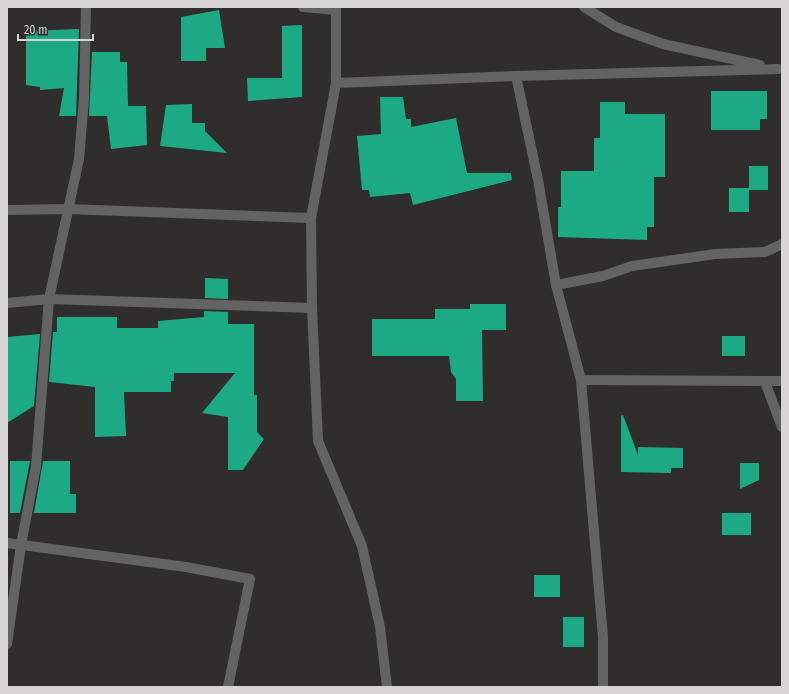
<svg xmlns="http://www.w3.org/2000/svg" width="789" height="694" font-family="'Fira Sans Condensed',sans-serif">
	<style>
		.building { fill: #1caa85 }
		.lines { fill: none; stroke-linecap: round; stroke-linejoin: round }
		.minor { stroke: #646363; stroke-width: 10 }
	</style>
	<rect width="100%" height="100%" fill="#302d2d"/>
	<!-- building -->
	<g class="building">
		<path d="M219 10 225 48H206V61H181V17Z"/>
		<path d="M302 25V97L248 101 247 78H282V26Z"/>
		<path d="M79 29 76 116H59L64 88 40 90V87L26 85V31Z"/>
		<path d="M92 52H120V62H127L128 106H146L147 145 111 149 107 116H89Z"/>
		<path d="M711 91H767V119H760V130H711Z"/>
		<path d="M380 97H403L406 119H411V127L456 118 467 173H511L512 180 413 205 410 193 370 197 369 190H362L357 136 381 134Z"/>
		<path d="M600 102H625V114H665V177H654V227H647V240L558 237V207H561V171H594V138H600Z"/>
		<path d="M192 104V123H205V131L227 153 160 146 166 105Z"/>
		<path d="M749 166H768V190H749V212H729V188H749Z"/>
		<path d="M205 278 228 279V299L205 298Z"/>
		<path d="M470 304H506V330H482L483 401H456V379L451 372 449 356H372V319H435V309H470Z"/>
		<path d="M204 311 228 312V324H254V395H257V432L264 439 243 470H228V417L202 413 235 373H174V381H171V392H124L126 436 95 437V387L49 382 53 332H57V317H117V328H158V321L204 317Z"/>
		<path d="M40 334 34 406 7 423V337Z"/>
		<rect x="722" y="336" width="23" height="20"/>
		<path d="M623 415 638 455V447L683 448V468H671V473L621 472V416Z"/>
		<path d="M10 461H30L20 513H10Z"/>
		<path d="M43 461H70V494H76V513H34Z"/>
		<path d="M740 463H759V480L740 489Z"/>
		<rect x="722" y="513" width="29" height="22"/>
		<rect x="534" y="575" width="26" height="22"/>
		<rect x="563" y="617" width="21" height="30"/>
	</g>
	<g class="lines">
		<!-- minor -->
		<g class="minor">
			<path d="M303 7 336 10"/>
			<path d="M336 7V83L311 218 312 308 318 441 362 546 380 627 387 687"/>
			<path d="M584 7 616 27 663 44 760 65"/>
			<path d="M516 76 538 180 556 285 581 380 603 637V687"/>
			<path d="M336 83 516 76 778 69"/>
			<path d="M7 210 68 209 311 218"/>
			<path d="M556 285 603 276 632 266 715 254 765 252 782 244"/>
			<path d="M7 303 49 299 312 308"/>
			<path d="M581 380 782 381"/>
			<path d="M765 382 782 427"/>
			<path d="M7 543 186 567 250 579 228 687"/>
			<path d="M7 644 21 545 36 466 49 299 79 159 84 99 86 7"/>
		</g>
	</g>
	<!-- border -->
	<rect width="789" height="694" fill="none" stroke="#d6d4d4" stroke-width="16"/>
	<!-- scale -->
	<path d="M18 34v6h75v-6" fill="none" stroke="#d6d4d4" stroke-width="2"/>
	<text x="24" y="34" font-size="12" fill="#d6d4d4" stroke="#302d2d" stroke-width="3" paint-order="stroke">20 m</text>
</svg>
